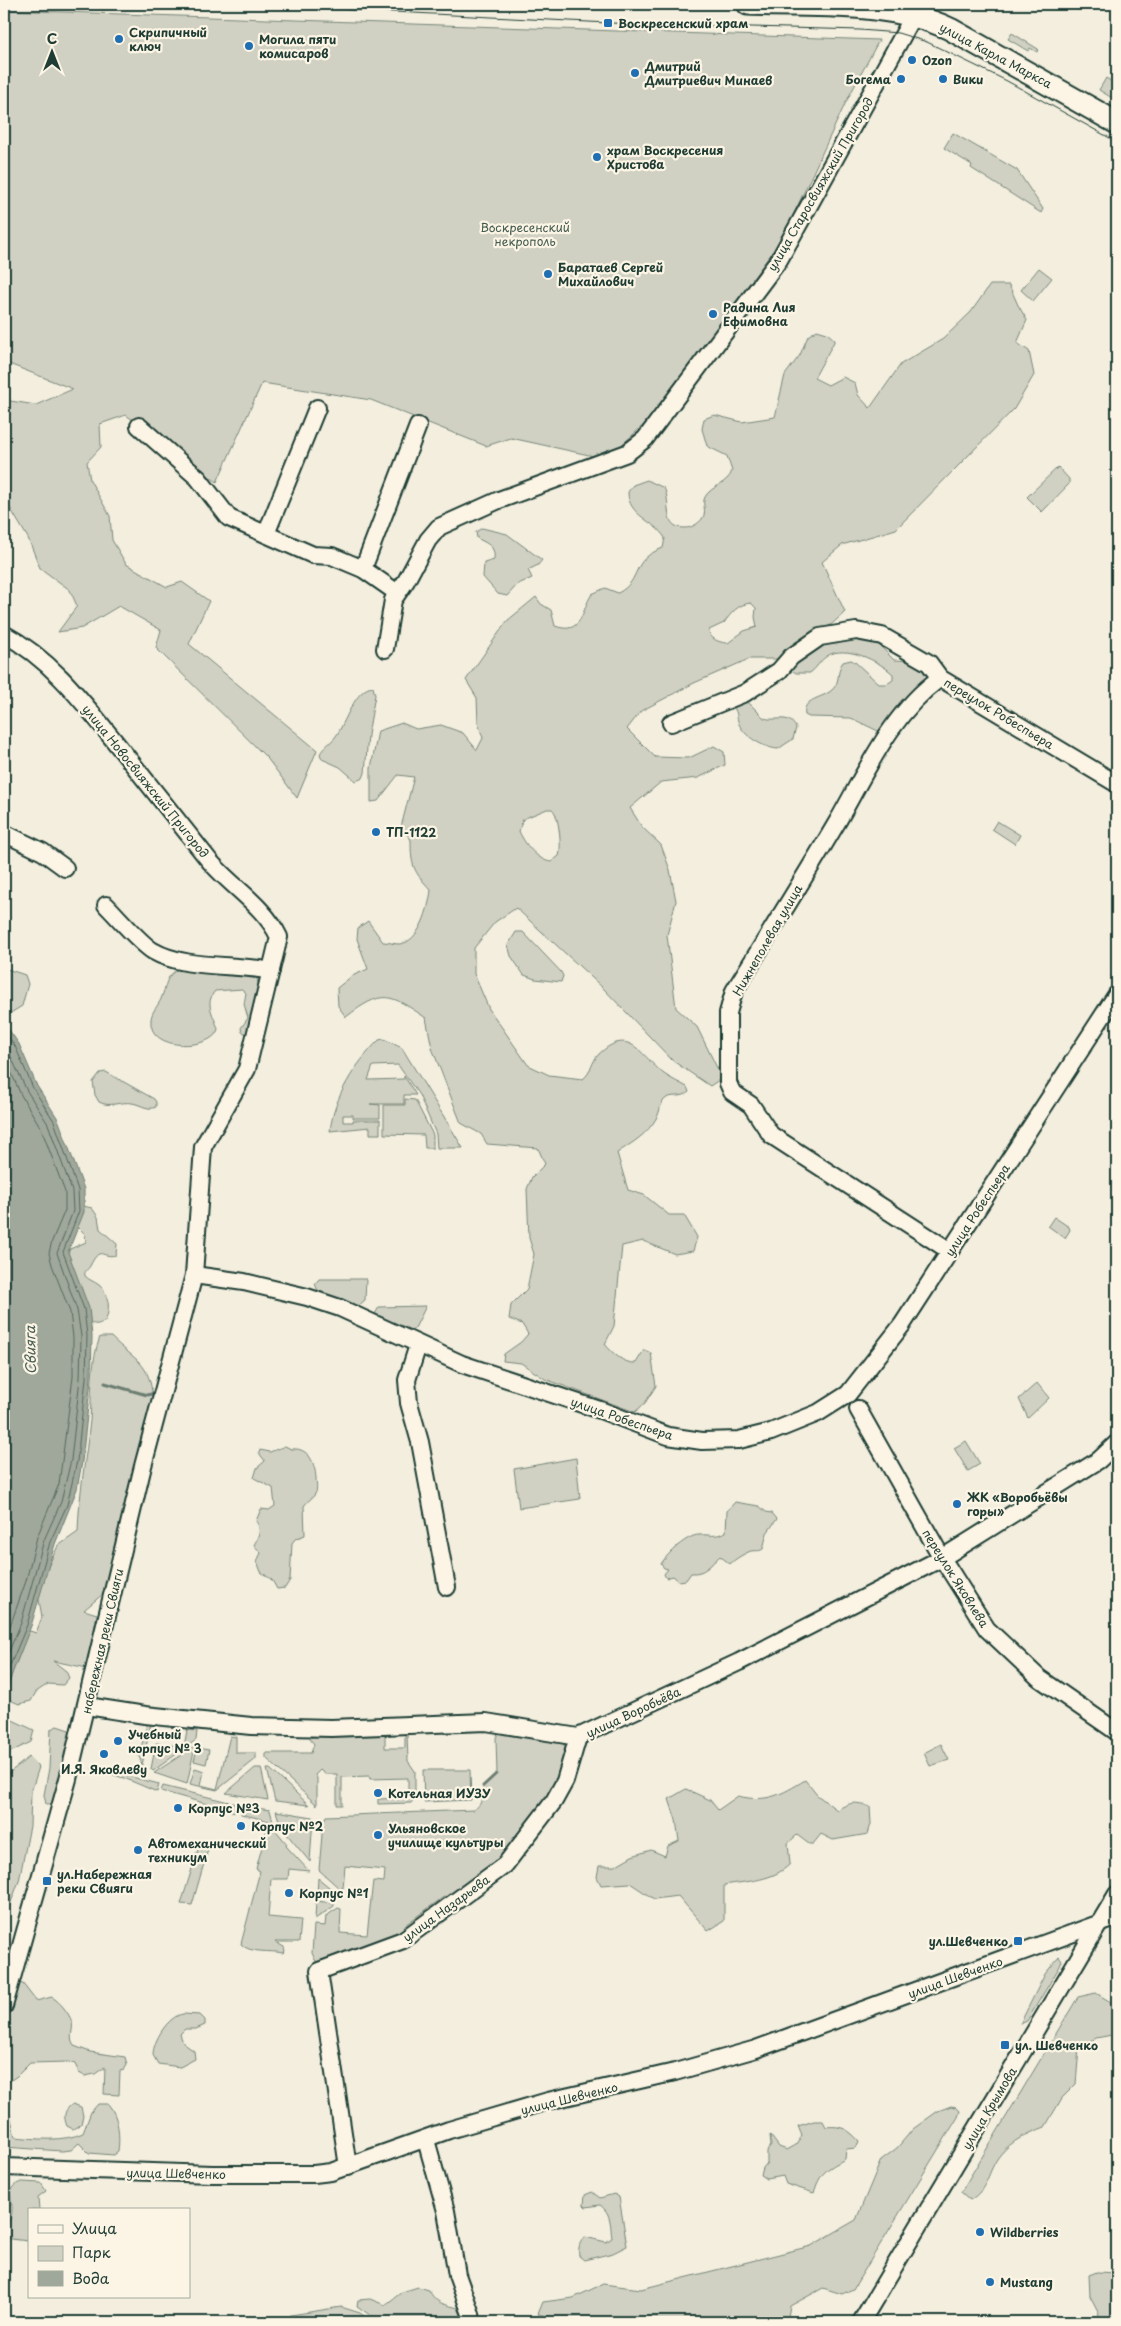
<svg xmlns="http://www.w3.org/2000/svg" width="1121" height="2326" font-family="'Playpen Sans',sans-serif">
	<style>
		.green { fill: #d0d1c2; stroke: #78877b; fill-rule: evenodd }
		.water { fill: #a0a89b; stroke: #6c7d72 }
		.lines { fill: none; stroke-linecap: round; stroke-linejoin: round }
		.shore { stroke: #53685d; stroke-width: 1 }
		.stream { stroke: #6c7d72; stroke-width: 3 }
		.minor-casing { stroke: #1f3d34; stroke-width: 20 }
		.major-casing { stroke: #1f3d34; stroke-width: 25 }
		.minor { stroke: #fcf5e5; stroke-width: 16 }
		.major { stroke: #fcf5e5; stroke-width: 21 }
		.tram { stroke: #1f3d34; stroke-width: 1 }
		.poi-dot { fill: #1f6fb2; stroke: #fcf5e5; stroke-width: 2 }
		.labels { text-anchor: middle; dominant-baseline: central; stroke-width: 4.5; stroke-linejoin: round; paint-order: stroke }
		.poi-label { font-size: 12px; font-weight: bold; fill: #1f3d34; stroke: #fcf5e5; text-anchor: start }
		.street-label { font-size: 12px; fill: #1f3d34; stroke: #fcf5e5 }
		.park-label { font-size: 12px; fill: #425b50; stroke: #fcf5e5 }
		.water-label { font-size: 14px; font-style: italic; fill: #465d53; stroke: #fcf5e5 }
	</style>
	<rect width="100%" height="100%" fill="#f3eede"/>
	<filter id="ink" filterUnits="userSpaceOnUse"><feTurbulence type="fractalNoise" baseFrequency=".02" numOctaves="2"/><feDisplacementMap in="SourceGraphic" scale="10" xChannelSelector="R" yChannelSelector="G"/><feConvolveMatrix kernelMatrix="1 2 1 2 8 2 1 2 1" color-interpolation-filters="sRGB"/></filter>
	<g filter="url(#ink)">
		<!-- green -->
		<g class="green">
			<path d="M4 10 879 40 845 104 783 237 656 414 617 449 598 457 511 438 486 446 371 400 262 383 217 482 126 415 100 424 101 447 87 462 90 480 110 516 112 540 126 564 167 587 182 582 209 601 189 644 317 750 297 798 267 758 156 648 161 630 119 606 82 628 58 632 77 606 70 590 40 568 28 538 4 498V454L8 435 4 432V400L36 405 73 389 4 362Z"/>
			<path d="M1012 33 1038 49 1037 52 1030 48 1028 51 1008 39Z"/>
			<path d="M1106 78 1114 83 1117 78V101L1099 90Z"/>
			<path d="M953 133 1017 170 1043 209 1041 213 971 168 972 165 944 148Z"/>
			<path d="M1039 268 1052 278 1033 301 1021 290Z"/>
			<path d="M990 285H1009L1018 305 1027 320 1017 343 1029 351 1034 375 1014 409 896 529 842 545 822 562 845 612 832 624 777 659H749L694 683 641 711 627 729 655 757 689 758 714 746 724 752 725 765 698 778 661 782 630 808 642 827 661 845 670 870 676 901 667 935 676 1008 697 1027 722 1078 710 1086 673 1061 603 988 516 908 495 922 474 948V974L489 1009 528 1065 549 1075 583 1079C592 1072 591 1062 599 1054 630 1025 641 1056 664 1074 671 1079 680 1083 687 1087L689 1092C682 1099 671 1093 664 1100 660 1104 660 1112 657 1117 647 1135 633 1142 617 1153L628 1190 644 1195 669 1215H684L697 1237 693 1251 675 1254 643 1241 622 1246 614 1326 605 1344C612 1353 624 1364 636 1363L644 1350 651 1353 656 1386 645 1403 635 1412 545 1379 521 1363 503 1361 504 1354 521 1342 528 1334 522 1324 509 1319 511 1305 527 1289 534 1254 529 1238 527 1189 532 1177 545 1164 538 1148 487 1144 481 1134 461 1123 432 1048 426 1018C389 993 383 989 346 1017L338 1006 337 988 352 976 368 969 357 939 358 928 368 921 383 942C388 942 394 944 399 944 420 943 429 907 431 890 413 871 411 866 411 840L401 827 414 777 398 775 378 801 371 802V768L378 731 402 723 416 729 441 725 463 733 477 750 483 738 478 723 477 698 466 680 507 621 536 597 541 604 551 610 555 626C583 636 581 610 592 594L605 588 618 593C643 580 629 560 663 548L665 538C654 520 628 516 628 492L633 485 647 480 664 488C672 502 661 528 685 528 691 528 698 524 702 519 708 511 701 505 705 497 711 486 728 484 732 471L727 456 707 446 702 429 704 419 714 415 742 422 775 417 785 375 800 355 808 336 817 330 827 333 835 340 814 378 828 385 843 377 855 383 858 395 870 408 901 364 943 339 971 312ZM751 603 756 608 755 617 757 627 744 631 728 643C720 643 709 639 709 630L724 623C731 613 738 604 751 603ZM547 809H552C559 814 562 847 559 856L551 862C537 860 524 843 519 831L523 819Z"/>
			<path d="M1058 467 1069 479V484L1042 512 1027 497Z"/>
			<path d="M482 528 507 534 542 560 538 565 528 570 532 578 518 584 507 596 498 594 483 577 484 563 494 560C496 545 487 544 477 538L476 532Z"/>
			<path d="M859 637 877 643 894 660 916 661 928 672 927 681 878 731 851 718 809 717 805 715C802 698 822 699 832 690 841 682 836 671 843 662L851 660 855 662 879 684H887L893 680V674C879 661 845 644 827 656 820 660 817 668 810 673H796L790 669 818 642Z"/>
			<path d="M373 687 375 695 368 735 365 773 363 778 356 781 340 767 322 759 320 754C323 747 331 743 336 736 345 724 355 688 373 687Z"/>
			<path d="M745 699 764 718C776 722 789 713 796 728L793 739 778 749C764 748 742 736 738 721 736 714 738 712 732 706Z"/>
			<path d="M997 821 1020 835 1015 844 992 829Z"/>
			<path d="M516 932H523L561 972 563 976 561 982 535 979 524 975 511 956 508 945Z"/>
			<path d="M183 966 256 974 259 988 248 1034 242 1032 241 1028 248 1018 244 1004 246 993 242 989 215 991C204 1004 214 1015 218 1029 214 1050 147 1053 151 1019 152 1011 158 1006 161 999 168 982 164 976 183 966Z"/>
			<path d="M4 968 25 975 28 984 22 1006 4 1017Z"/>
			<path d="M384 1039 402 1048 463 1148H437L436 1134 419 1095 398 1065 373 1066 368 1080 404 1079V1076L416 1095H404V1104H370L380 1105V1118H353V1115H343V1122H353V1120H380V1134H370V1127L330 1131C334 1097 355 1064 379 1040Z"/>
			<path d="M106 1072 154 1099 156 1102V1107C148 1111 140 1104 132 1103 120 1101 110 1108 99 1102L95 1095 93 1082 100 1073Z"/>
			<path d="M405 1099 415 1100 433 1135V1148H425L424 1135 384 1134V1105H405Z"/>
			<path d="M83 1206 92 1208 98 1217 100 1229 117 1244 116 1255C101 1259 101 1244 90 1266 87 1271 84 1270 85 1276 89 1280 95 1282 99 1285 109 1293 111 1311 105 1321 97 1326 92 1325 86 1319L68 1253 70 1249 86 1242 85 1234 78 1227Z"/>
			<path d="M1054 1217 1069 1227 1070 1230 1065 1238 1048 1226Z"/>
			<path d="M319 1279H366L365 1300 356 1308 319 1293 315 1284Z"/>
			<path d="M426 1306 415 1328 407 1332 374 1316 379 1307Z"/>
			<path d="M100 1337H111C136 1362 149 1360 153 1399L116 1555 104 1593 84 1610 97 1614 87 1668 53 1661 66 1671 69 1678 63 1685 48 1684 36 1692 31 1701 19 1704 10 1700 7 1690C17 1664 11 1654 30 1631L36 1633 42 1617 37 1589 58 1546 78 1532C79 1494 86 1458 90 1421 92 1393 90 1363 100 1337Z"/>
			<path d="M1037 1383 1049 1398 1028 1418 1019 1399Z"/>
			<path d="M966 1441 980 1464 968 1471 954 1448Z"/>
			<path d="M285 1446 291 1449C309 1447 315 1463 316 1478 316 1483 318 1490 315 1494 313 1498 307 1501 304 1506L305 1535 295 1539 292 1543 290 1580 285 1588 277 1589 272 1580 261 1572 257 1561 261 1553 254 1545C259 1536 262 1530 256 1521L261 1509 269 1510 275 1506 273 1488 254 1478 257 1468 265 1461 259 1453 260 1450 270 1452Z"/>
			<path d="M576 1458 580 1499 519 1508 514 1469Z"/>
			<path d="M735 1502 759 1506 766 1512 772 1513 777 1519 767 1533 763 1549C758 1552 757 1550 751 1551 745 1553 735 1559 730 1564L720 1556C710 1565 705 1574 691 1573L686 1580 679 1581 673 1576 666 1578 664 1574 668 1569 664 1568 661 1564C667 1554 687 1535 699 1535 712 1534 713 1538 726 1532L727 1511Z"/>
			<path d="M6 1717 34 1730 31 1742 6 1754H4V1720Z"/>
			<path d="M147 1724H151L142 1765 139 1756Z"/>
			<path d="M57 1726 69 1730 73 1737 56 1800 52 1804H46L44 1795 49 1768 51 1729Z"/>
			<path d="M187 1730 197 1731 196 1740 153 1771 151 1769 156 1743 184 1747Z"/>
			<path d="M499 1731 562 1741C580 1765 516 1848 497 1865 482 1878 463 1889 446 1900L445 1896 405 1925 401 1934 318 1966 312 1953 314 1925 325 1926 326 1916 338 1908 341 1909 340 1933 367 1935 373 1881 384 1882 385 1870 345 1866 343 1888H339L319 1870 323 1823 326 1816 473 1810C483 1805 482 1797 483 1787L497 1774 496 1738Z"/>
			<path d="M405 1733H407L408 1761 415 1771V1799L411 1803 378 1804V1799L408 1798V1778L370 1779 369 1776 342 1777V1805H337V1774H325L320 1770 315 1775 317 1778V1805L266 1758V1753H311L314 1744 310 1739 312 1737 385 1734V1748H405Z"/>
			<path d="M230 1736 236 1737V1753H256V1759L217 1790 190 1784 195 1768 204 1771 201 1785 217 1789Z"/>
			<path d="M941 1744 949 1760 930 1766 924 1753Z"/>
			<path d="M195 1746 187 1784 154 1773Z"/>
			<path d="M197 1748 209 1750 206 1764 194 1761Z"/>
			<path d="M29 1757 39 1767 31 1792 30 1826 19 1881 10 1905 4 1909V1777Z"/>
			<path d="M93 1767 159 1784 157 1792 124 1778 92 1769Z"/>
			<path d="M255 1768H261L268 1800 226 1793Z"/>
			<path d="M267 1769H270L309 1805 275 1801Z"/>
			<path d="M423 1770H470L471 1800 424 1802Z"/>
			<path d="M805 1780 817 1795 837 1810C850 1802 856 1801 870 1807L871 1824 868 1834 833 1840 821 1834 813 1844H809L797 1835 788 1843 790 1864C773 1881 748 1881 724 1885V1921L708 1931 678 1896 654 1899 630 1883 601 1885 597 1877 599 1866H615L632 1856 651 1850 665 1856 668 1846 679 1841 676 1820 669 1799 686 1789 710 1800 718 1810 738 1796C766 1803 781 1795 805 1780Z"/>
			<path d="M163 1786 237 1804 235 1812 161 1791Z"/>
			<path d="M243 1806 270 1810 273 1822 241 1814Z"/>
			<path d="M276 1811 313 1817 310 1862 281 1827Z"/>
			<path d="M268 1825 273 1827 287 1844 286 1846 309 1871 289 1869 288 1879H271L268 1917 301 1920 299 1942H275L284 1947 285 1951 283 1953C270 1950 250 1954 241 1944L260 1871 256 1869Z"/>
			<path d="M200 1843 209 1846 192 1905 181 1904Z"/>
			<path d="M318 1878 335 1892V1897L317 1895Z"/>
			<path d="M316 1901 334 1903V1906L315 1919Z"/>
			<path d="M1059 1957 1062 1961 1060 1966 1027 2021 1020 2024 1045 1974Z"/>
			<path d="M19 1983 23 1984 36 2001 52 1997C60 2002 69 2013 72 2022 74 2030 68 2038 74 2046L90 2052 125 2057 127 2065 124 2070 120 2071 119 2095 104 2094 105 2067 95 2074 85 2076 79 2073 75 2064 68 2062 30 2063 17 2076 4 2085V1999L13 1986Z"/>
			<path d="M1096 1993 1117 2006V2027L1112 2035 1096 2038 1079 2048 1076 2084 1062 2098 1045 2127C1027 2134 1012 2140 1000 2155 987 2171 989 2189 970 2200L961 2192 1078 1997Z"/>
			<path d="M183 2014 200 2015 205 2020V2025L196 2029H185L180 2034 183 2043 194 2051 195 2059 180 2067 158 2064 153 2055C153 2041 168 2016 183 2014Z"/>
			<path d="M73 2104 81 2107 83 2116 81 2124 73 2129 67 2126C63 2117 64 2109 73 2104Z"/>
			<path d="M98 2104H108C119 2116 120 2137 118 2152L114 2155 89 2153 79 2143 71 2150 62 2151 4 2147V2105L10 2114 15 2137C35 2139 64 2142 83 2133L91 2112Z"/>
			<path d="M951 2106 956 2107 960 2111 958 2117 853 2289 842 2294 823 2288 790 2306 787 2322H559L554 2318 538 2314 543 2302 573 2298 603 2284 641 2289 811 2246 856 2220 881 2160 897 2148 913 2129 938 2111Z"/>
			<path d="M814 2121H823L826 2127C842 2125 849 2130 859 2141L856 2148 846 2149 845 2159C827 2169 820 2172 814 2193L786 2184 783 2176 767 2179 761 2175 763 2168 767 2163V2151L771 2146 770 2135 779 2147 787 2150 796 2145 802 2136 798 2126Z"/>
			<path d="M22 2182 41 2183 46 2191 38 2197 39 2210H29L28 2241 11 2239 5 2234C5 2225 12 2220 12 2211 13 2198 4 2187 22 2182Z"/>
			<path d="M592 2192 600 2198 614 2194 619 2197 627 2246 613 2253 584 2260 579 2256C578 2249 579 2242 585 2237L606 2242 612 2238C610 2225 612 2214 600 2205L586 2207 584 2205 585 2195Z"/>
			<path d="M1097 2272 1117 2273V2322H1096L1099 2313 1090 2296 1089 2275Z"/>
			<path d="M418 2287 429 2290C436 2304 444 2304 458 2308L464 2322H380L357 2306 358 2300 370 2299 385 2305 402 2292Z"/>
			<path d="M341 2307 360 2313 372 2322H282L291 2315Z"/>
		</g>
		<!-- water -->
		<path class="water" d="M4 1023 19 1044 37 1086 58 1119 84 1189V1212L68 1252 89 1308 92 1336 91 1378 82 1462 77 1489 55 1544 31 1626 4 1694Z"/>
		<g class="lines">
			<!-- shore -->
			<g class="shore">
				<path d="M4 1031 15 1046 33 1088 54 1121 78 1190 79 1211 63 1252 84 1309 87 1336 86 1378 77 1461 67 1505 50 1542 27 1625 4 1680"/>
				<path d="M4 1042 27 1091 48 1124 72 1191 73 1211 57 1253 77 1310 81 1336 80 1378 71 1460 61 1502 44 1540 21 1623 4 1663"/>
				<path d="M4 1056 21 1095 41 1128 65 1192V1210L52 1241 49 1253 52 1265 70 1312 73 1337V1377L59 1484 37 1537 26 1581 4 1643"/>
			</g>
			<!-- stream -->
			<g class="stream">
				<path d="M105 1383 147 1395 155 1393"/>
				<path d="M483 1786 496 1774"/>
			</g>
			<!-- minor casing -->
			<g class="minor-casing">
				<g id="minor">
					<path d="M139 426 198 478 229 518 313 555 332 556 363 569 396 592"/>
					<path d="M266 534 317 408"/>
					<path d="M363 569 418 426"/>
					<path d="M4 634C49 658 80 698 112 738 144 778 176 819 208 859 230 886 264 905 279 937L247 1069 203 1147 194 1275 143 1466 68 1779 4 2006"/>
					<path d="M385 649 393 600 406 581 428 540 439 527 499 500 627 453 645 439 779 260 914 15 916 4"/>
					<path d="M940 678C892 713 868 768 839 819 805 877 769 934 734 991L728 1013V1083L732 1092 751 1105 771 1135 950 1251"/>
					<path d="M671 723 745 693 779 671 791 657 820 637 856 631 882 636 929 663 940 678 1117 784"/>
					<path d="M4 833 43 852 65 868"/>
					<path d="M106 905C118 917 140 943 153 951 186 970 235 963 271 971"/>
					<path d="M194 1275 244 1282 307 1297 340 1308 462 1364 600 1410 668 1436 702 1441 739 1440 771 1432 818 1413 848 1394 902 1325 1117 994"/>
					<path d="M418 1345 407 1380 409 1403 420 1442 447 1587"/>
					<path d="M858 1409 942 1558 987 1629 1039 1678 1117 1732"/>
					<path d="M87 1706 145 1715 251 1726 331 1728 486 1722 578 1737 739 1662 942 1558 1099 1460 1117 1443"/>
					<path d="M426 2140 446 2211 457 2275 471 2314 472 2322"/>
					<path d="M4 2167 212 2174H314L331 2172 449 2130 548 2101 675 2072 756 2049 1117 1917"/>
					<path d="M348 2167 319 1971 403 1940 505 1865 554 1801 565 1781 578 1737"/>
					<path d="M861 2322 1117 1894"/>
				</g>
			</g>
			<!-- major casing -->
			<g class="major-casing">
				<path id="major" d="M748 4C815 7 888 0 950 29L1117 123"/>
			</g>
			<!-- minor -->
			<use href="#minor" class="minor"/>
			<!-- major -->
			<use href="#major" class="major"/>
			<!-- tram -->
			<path class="tram" d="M238 4 608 23 860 30 898 33 927 42 1007 81 1117 142"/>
		</g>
	</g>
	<!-- markers -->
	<g class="poi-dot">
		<rect x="603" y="18" width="10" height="10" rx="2.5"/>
		<circle cx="119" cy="39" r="5"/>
		<circle cx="249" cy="46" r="5"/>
		<circle cx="912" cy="60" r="5"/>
		<circle cx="635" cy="73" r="5"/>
		<circle cx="901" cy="79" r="5"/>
		<circle cx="943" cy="79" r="5"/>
		<circle cx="597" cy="157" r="5"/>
		<circle cx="548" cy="274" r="5"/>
		<circle cx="713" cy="314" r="5"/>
		<circle cx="376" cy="832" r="5"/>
		<circle cx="957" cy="1504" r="5"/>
		<circle cx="118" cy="1741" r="5"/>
		<circle cx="104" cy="1754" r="5"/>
		<circle cx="378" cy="1793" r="5"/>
		<circle cx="178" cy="1808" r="5"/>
		<circle cx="241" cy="1826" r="5"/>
		<circle cx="378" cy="1835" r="5"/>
		<circle cx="138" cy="1850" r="5"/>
		<rect x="42" y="1876" width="10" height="10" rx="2.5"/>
		<circle cx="289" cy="1893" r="5"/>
		<rect x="1013" y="1936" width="10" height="10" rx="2.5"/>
		<rect x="1000" y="2040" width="10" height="10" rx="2.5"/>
		<circle cx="980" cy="2232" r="5"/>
		<circle cx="990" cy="2282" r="5"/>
	</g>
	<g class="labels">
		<!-- poi labels -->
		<g class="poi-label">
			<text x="618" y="23">Воскресенский храм</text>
			<text x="129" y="32">Скрипичный<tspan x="129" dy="14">ключ</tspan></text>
			<text x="259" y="39">Могила пяти<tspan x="259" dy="14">комисаров</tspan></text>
			<text x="922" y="60">Ozon</text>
			<text x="645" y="66">Дмитрий<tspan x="645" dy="14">Дмитриевич Минаев</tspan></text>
			<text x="891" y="79" text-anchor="end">Богема</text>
			<text x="953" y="79">Вики</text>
			<text x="607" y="150">храм Воскресения<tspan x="607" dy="14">Христова</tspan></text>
			<text x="558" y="267">Баратаев Сергей<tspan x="558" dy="14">Михайлович</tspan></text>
			<text x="723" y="307">Радина Лия<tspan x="723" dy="14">Ефимовна</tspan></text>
			<text x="386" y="832">ТП-1122</text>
			<text x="967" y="1497">ЖК «Воробьёвы<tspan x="967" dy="14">горы»</tspan></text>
			<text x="128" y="1734">Учебный<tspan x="128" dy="14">корпус № 3</tspan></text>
			<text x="104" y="1769" text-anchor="middle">И.Я. Яковлеву</text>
			<text x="388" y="1793">Котельная ИУЗУ</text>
			<text x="188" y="1808">Корпус №3</text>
			<text x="251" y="1826">Корпус №2</text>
			<text x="388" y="1828">Ульяновское<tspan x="388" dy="14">училище культуры</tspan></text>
			<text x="148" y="1843">Автомеханический<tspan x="148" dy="14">техникум</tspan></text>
			<text x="57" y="1874">ул.Набережная<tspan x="57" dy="14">реки Свияги</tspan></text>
			<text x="299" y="1893">Корпус №1</text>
			<text x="1008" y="1941" text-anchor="end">ул.Шевченко</text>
			<text x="1015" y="2045">ул. Шевченко</text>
			<text x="990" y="2232">Wildberries</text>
			<text x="1000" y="2282">Mustang</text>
		</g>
		<!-- street labels -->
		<g class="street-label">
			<text transform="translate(996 55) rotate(28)">улица Карла Маркса</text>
			<text transform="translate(820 184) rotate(-60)">улица Старосвияжский Пригород</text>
			<text transform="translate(999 713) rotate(31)">переулок Робеспьера</text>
			<text transform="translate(146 781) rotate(51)">улица Новосвияжский Пригород</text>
			<text transform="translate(767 940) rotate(-60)">Нижнеполевая улица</text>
			<text transform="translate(977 1210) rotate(-57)">улица Робеспьера</text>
			<text transform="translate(622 1418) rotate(19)">улица Робеспьера</text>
			<text transform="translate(956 1578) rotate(58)">переулок Яковлева</text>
			<text transform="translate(102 1641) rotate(-77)">набережная реки Свияги</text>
			<text transform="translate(633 1712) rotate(-25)">улица Воробьёва</text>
			<text transform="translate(446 1908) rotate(-36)">улица Назарьева</text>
			<text transform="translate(955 1977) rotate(-20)">улица Шевченко</text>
			<text transform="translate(569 2098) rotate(-14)">улица Шевченко</text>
			<text transform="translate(989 2108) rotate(-59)">улица Крымова</text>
			<text transform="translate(176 2173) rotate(1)">улица Шевченко</text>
		</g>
		<!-- park labels -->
		<g class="park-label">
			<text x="525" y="227">Воскресенский<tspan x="525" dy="14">некрополь</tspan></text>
		</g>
		<!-- water labels -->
		<g class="water-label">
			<text transform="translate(30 1350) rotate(-91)">Свияга</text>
		</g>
	</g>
	<!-- margin -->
	<rect width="1121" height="2326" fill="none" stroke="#fcf5e5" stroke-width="20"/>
	<rect x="10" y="10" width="1101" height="2306" fill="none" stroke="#1f3d34" stroke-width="2" filter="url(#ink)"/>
	<!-- legend -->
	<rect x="28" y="2208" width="162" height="90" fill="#fcf5e5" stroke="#a4ab9e"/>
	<rect x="38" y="2225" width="25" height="8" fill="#fcf5e5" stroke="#a4ab9e"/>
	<text x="72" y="2234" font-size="15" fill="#1f3d34">Улица</text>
	<rect x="38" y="2246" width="25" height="15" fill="#d0d1c2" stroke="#a4ab9e"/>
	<text x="72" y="2258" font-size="15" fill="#1f3d34">Парк</text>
	<rect x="38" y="2271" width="25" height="15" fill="#a0a89b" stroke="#a4ab9e"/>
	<text x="72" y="2284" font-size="15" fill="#1f3d34">Вода</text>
	<!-- north arrow -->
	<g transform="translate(52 52)" stroke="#fcf5e5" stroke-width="4" paint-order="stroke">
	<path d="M0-4L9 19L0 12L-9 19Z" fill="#1f3d34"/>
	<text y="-8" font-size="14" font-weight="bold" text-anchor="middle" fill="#1f3d34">С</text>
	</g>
</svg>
